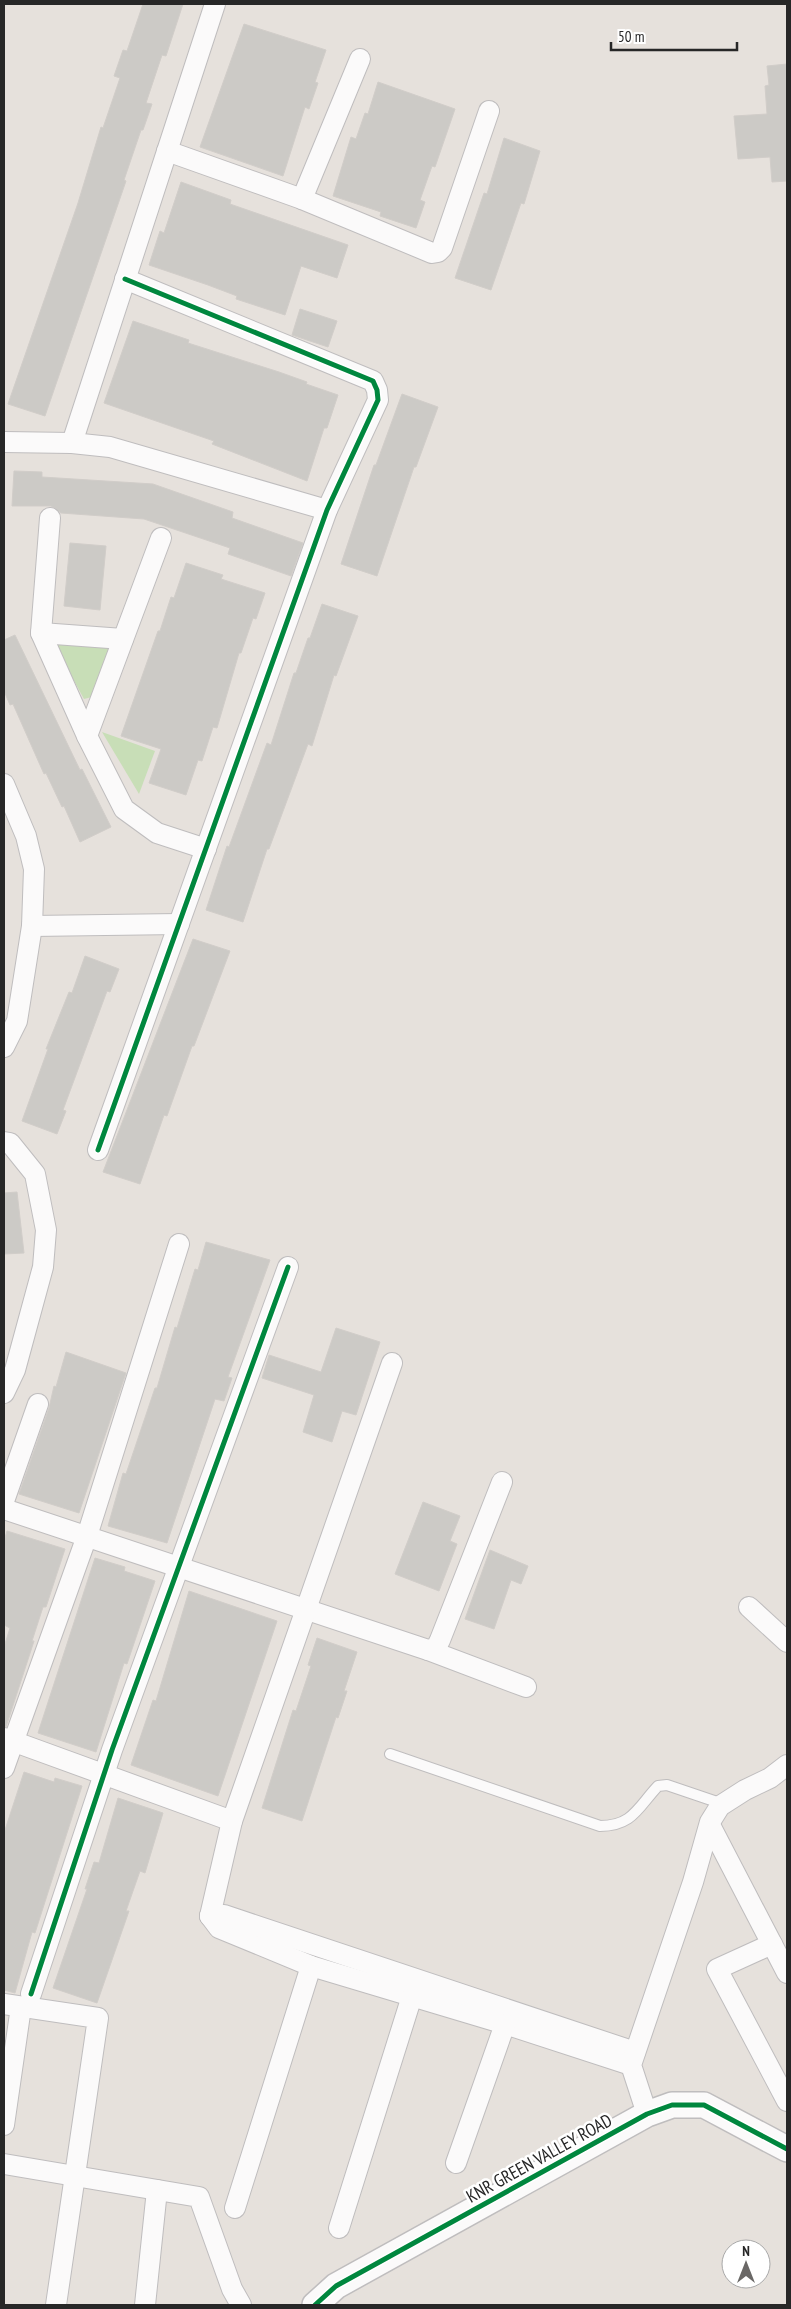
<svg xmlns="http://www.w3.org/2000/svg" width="791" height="2309" font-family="'PT Sans Narrow',sans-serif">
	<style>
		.green { fill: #c8deb7 }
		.building { fill: #cccac6; stroke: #d1cdc9 }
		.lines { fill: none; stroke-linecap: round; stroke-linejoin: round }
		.service-casing { stroke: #bfbdbe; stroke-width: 12 }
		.minor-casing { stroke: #bfbdbe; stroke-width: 22 }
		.tertiary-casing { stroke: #bfbdbe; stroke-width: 28 }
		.service { stroke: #fbfafa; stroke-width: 10 }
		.minor { stroke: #fbfafa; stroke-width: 20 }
		.tertiary { stroke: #fbfafa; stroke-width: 25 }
		.cycleway-casing { stroke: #fff; stroke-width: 8 }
		.cycleway { stroke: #00873e; stroke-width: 5 }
		.labels { text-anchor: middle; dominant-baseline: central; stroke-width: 5; stroke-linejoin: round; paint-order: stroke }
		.street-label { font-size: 18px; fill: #272727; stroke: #fff }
	</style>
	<rect width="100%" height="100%" fill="#e6e1dc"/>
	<!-- green -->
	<g class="green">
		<path d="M56 638 108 644 111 649 92 697 84 699 55 646Z"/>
		<path d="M102 732 155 751 139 794Z"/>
	</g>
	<!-- building -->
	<g class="building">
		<path d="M143 4H183L166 56 162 55 146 103 152 104 143 130H141L124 180 126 181 45 416 8 404 78 203 101 127 103 128 120 78 114 76 123 50 127 51Z"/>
		<path d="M244 24 326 50 315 82 318 83 309 109 305 107 283 176 200 147Z"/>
		<path d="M787 64V181L772 182 770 157 738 159 734 116 767 114 765 86 769 85 767 66Z"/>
		<path d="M378 82 455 109 435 167 432 166 420 200 425 202 416 228 380 216 381 212 333 196 351 137 356 139 365 113 368 114Z"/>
		<path d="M504 138 540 151 524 204 521 203 491 290 455 278 484 193 487 194Z"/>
		<path d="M181 182 231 200 230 204 348 245 337 278 301 266 285 315 236 299 237 296 208 285 149 265 160 231 164 233Z"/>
		<path d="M300 309 337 321 328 347 292 335Z"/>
		<path d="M133 321 189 340 188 343 279 372 307 382 306 384 338 395 327 428H324L307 481 212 444 214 441 104 403Z"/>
		<path d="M402 394 438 407 416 467H414L377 576 341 564 374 465H376Z"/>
		<path d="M14 471 42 472V477L153 484 233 512 232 518 303 543 291 576 228 554 230 548 144 519 61 513 51 506H12Z"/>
		<path d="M70 543 106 546 100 610 64 606Z"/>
		<path d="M186 563 223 575 221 579 265 593 256 619 253 618 241 653H239L217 728 213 727 202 761 198 760 186 795 149 783 161 749 121 736 158 631H160L171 597 174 598Z"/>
		<path d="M322 604 358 616 336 676 334 675 312 746 308 744 269 849H267L243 922 206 910 227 846 229 847 267 743 271 745 294 673H296L308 638H310Z"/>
		<path d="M15 635 80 770 82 769 111 827 80 842 64 806 62 807 46 773 44 774 13 704 10 705 4 691V640Z"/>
		<path d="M193 939 230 951 194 1046H192L167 1116 164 1115 140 1184 103 1172Z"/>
		<path d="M85 956 119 969 110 992 107 991 63 1110 66 1111 57 1134 22 1121 48 1049H46L69 992 72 993Z"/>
		<path d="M17 1192 24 1253 4 1254V1193Z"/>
		<path d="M206 1242 270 1260 228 1377 232 1378 224 1401 215 1399 167 1543 108 1526 123 1473 126 1474 155 1388H157L175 1327 177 1328 195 1269 198 1270Z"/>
		<path d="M336 1328 380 1342 356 1415 342 1411 332 1442 303 1432 314 1395 262 1378 269 1355 321 1372Z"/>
		<path d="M66 1352 126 1373 79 1513 19 1494 49 1408 54 1386 56 1387Z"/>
		<path d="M423 1502 460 1516 450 1541 457 1544 439 1591 395 1574Z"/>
		<path d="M7 1531 65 1549 46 1607H43L32 1641H34L6 1727 4 1726V1647L10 1628 4 1625V1541Z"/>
		<path d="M490 1550 528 1566 521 1584 511 1580 494 1629 465 1619Z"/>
		<path d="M95 1558 125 1567 124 1571 155 1581 127 1664 124 1663 96 1752 38 1733Z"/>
		<path d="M189 1591 277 1621 218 1796 131 1765 153 1700 156 1701Z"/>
		<path d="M317 1638 357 1652 344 1691H347L338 1718 336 1717 302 1821 262 1808 293 1710 296 1711 311 1666 308 1665Z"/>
		<path d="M24 1772 54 1782 55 1778 82 1786 35 1933 32 1932 15 1993 4 1990V1833Z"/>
		<path d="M118 1798 163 1813 145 1873 140 1871 126 1911H129L97 2003 53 1988 87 1889H85L94 1862 99 1863Z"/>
	</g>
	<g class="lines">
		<!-- service casing -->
		<g class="service-casing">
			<path id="service" d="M390 1754 600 1826C633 1826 638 1807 658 1786L667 1785 723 1804"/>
		</g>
		<!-- minor casing -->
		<g class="minor-casing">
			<g id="minor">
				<path d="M167 151 302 199 432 253 438 252 442 248 489 111"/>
				<path d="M302 199 360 59"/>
				<path d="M4 442 72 443 110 447 327 510"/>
				<path d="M72 443 215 4"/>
				<path d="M50 518 41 633 87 736 124 809 157 833 206 849"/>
				<path d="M41 633 123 639"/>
				<path d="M87 736 161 538"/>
				<path d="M4 784 26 836 34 869 32 926 17 1021 4 1047"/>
				<path d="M32 926 179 924"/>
				<path d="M4 1142 10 1143 35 1174 46 1230 43 1267 15 1370 4 1393"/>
				<path d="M98 1150 327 510 378 400 377 390 373 381 125 279"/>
				<path d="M4 1501 38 1404"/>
				<path d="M4 1509 428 1650 436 1648 440 1640 502 1482"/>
				<path d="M749 1607 787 1642"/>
				<path d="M428 1650 526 1687"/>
				<path d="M4 1738 232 1821"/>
				<path d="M4 1768 87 1536 179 1244"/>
				<path d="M710 1825 787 1973"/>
				<path d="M210 1916 232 1821 392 1363"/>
				<path d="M210 1916 219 1928 311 1966 505 2024 631 2065"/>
				<path d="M210 1916 224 1915 635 2052"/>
				<path d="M772 1944 717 1969 787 2101"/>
				<path d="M31 1994 112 1750 288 1267"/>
				<path d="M4 2004 98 2018 56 2305"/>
				<path d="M647 2114 631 2065 693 1882 710 1822 720 1806 745 1790 770 1778 787 1765"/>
				<path d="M4 2125 21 2007"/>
				<path d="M456 2163 505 2024"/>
				<path d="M4 2164 199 2197 232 2289 241 2305"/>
				<path d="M235 2208 311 1966"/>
				<path d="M339 2228 412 1996"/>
				<path d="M145 2305 157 2190"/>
			</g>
		</g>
		<!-- tertiary casing -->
		<g class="tertiary-casing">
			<path id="tertiary" d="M315 2305 336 2286 647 2114 672 2105H704L787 2149"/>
		</g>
		<!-- service -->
		<use href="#service" class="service"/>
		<!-- minor -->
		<use href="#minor" class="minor"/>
		<!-- tertiary -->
		<use href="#tertiary" class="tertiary"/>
		<!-- cycleway casing -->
		<g class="cycleway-casing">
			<g id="cycleway">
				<path d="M98 1150 327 510 378 400 377 390 373 381 125 279"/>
				<path d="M31 1994 112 1750 288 1267"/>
				<path d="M315 2305 336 2286 647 2114 672 2105H704L787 2149"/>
			</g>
		</g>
		<!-- cycleway -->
		<use href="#cycleway" class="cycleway"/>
	</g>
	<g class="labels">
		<!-- street labels -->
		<g class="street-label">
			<text transform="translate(539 2158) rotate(-29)">KNR GREEN VALLEY ROAD</text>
		</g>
	</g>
	<!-- border -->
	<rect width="791" height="2309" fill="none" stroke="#272727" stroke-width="10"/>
	<!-- north arrow -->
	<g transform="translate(746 2264)"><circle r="24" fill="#ffffff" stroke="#a9a9a9"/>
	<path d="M0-4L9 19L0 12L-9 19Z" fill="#6a6866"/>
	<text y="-8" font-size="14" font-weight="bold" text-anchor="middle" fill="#272727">N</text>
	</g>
	<!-- scale -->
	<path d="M611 42v8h126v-8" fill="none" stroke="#272727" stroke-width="2.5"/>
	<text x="618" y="42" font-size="15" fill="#272727" stroke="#ffffff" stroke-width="4" paint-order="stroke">50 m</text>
</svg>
